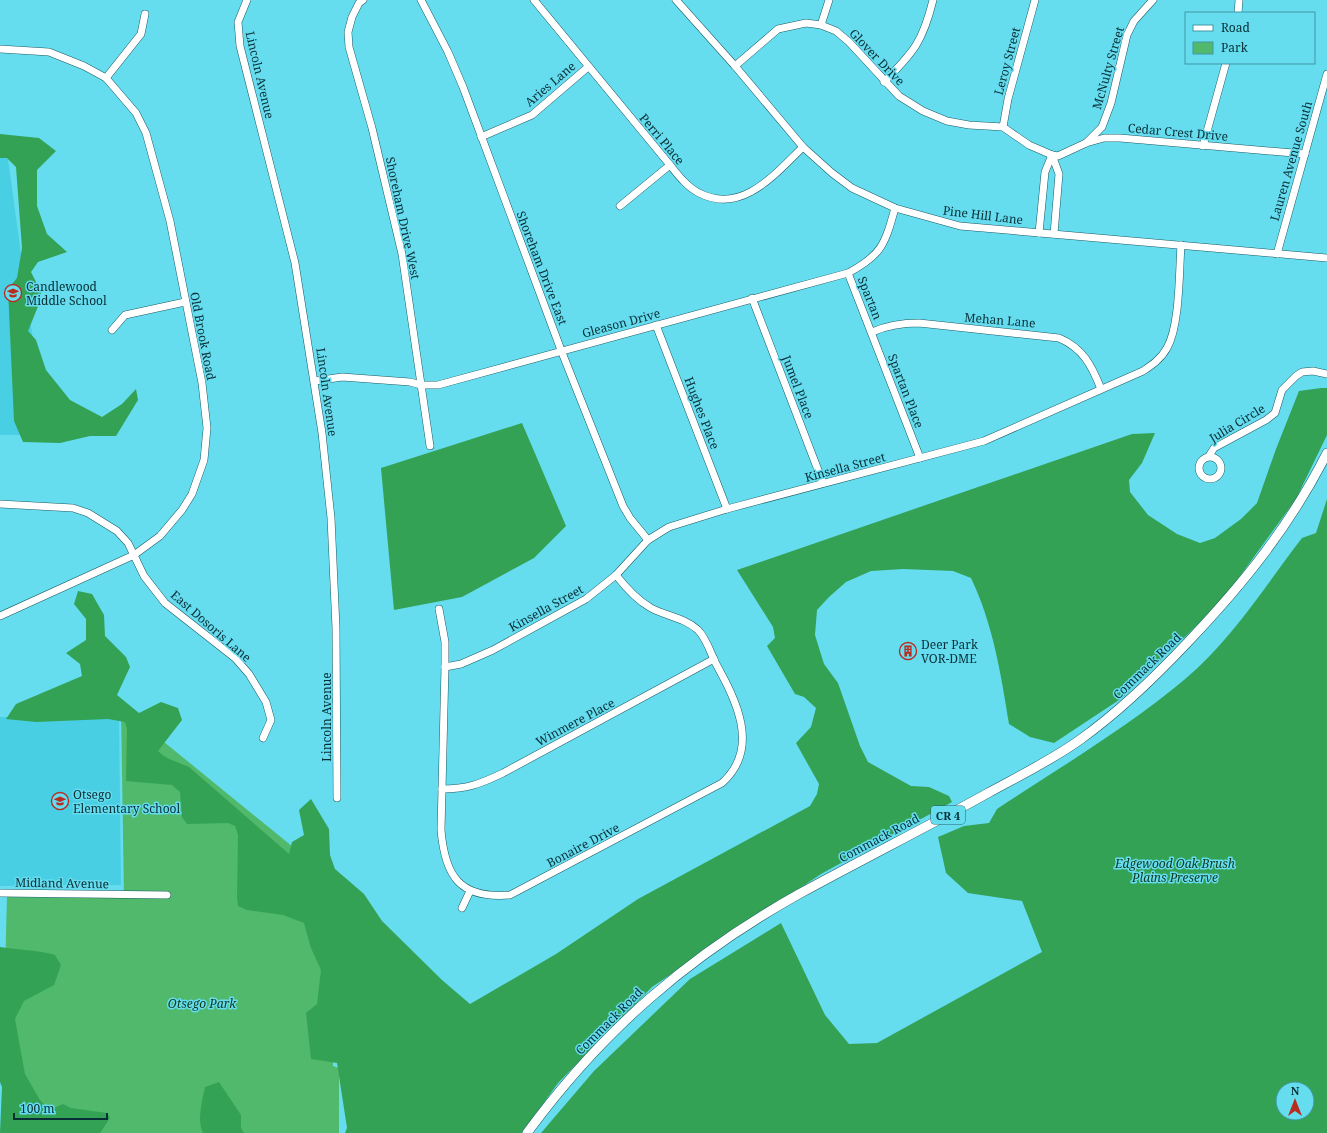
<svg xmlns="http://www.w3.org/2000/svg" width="1327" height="1133" font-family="'Noto Serif',serif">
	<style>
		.built { fill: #48cfe3 }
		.green { fill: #50b96b }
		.forest { fill: #34a255; fill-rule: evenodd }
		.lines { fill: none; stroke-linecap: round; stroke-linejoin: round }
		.minor-casing { stroke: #1a5b65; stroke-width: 8 }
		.major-casing { stroke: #1a5b65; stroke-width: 10 }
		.minor { stroke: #fff; stroke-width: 7 }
		.major { stroke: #fff; stroke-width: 9 }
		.labels { text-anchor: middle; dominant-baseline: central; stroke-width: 3; stroke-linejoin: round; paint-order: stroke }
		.shield { fill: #66dcef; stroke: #24636d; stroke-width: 1 }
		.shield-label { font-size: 11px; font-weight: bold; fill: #072f35 }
		.street-label { font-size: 12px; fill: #072f35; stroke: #66dcef }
		.poi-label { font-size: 12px; fill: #072f35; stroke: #66dcef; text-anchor: start }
		.park-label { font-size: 12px; font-style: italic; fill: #0b3718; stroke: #66dcef }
	</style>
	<rect width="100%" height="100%" fill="#66dcef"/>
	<!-- built -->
	<g class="built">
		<path d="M0 152H7L46 435H0Z"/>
		<path d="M119 715 121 885 0 886V717Z"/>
	</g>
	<!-- green -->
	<path class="green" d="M121 707 331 878 333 1066 339 1068V1133H33L3 1051 7 897 124 898Z"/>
	<!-- forest -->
	<g class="forest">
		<path d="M0 134 39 138 56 151 37 170V206L47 234 67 252 38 262 31 272 41 292 39 304 28 331 36 340 46 370 70 400 102 417 122 404 136 389 138 400 116 436H90L60 443 23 442 14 421 8 289 17 278 22 248 16 167 7 158H0Z"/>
		<path d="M1321 388H1327V435L1296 499 1222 601 1122 698 1054 743 1030 737 1009 724C1001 674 993 624 971 578L953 571 903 569 871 571 846 582 829 597 817 610 815 635 824 664 838 683 860 746 868 762 911 786 929 787 949 796 952 802 821 874 652 987 558 1083 522 1133H345L347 1128 337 1063 311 1059 306 1013 317 1004 321 970 311 948 304 923 283 915 247 910 238 906 237 898 238 835 235 826 228 823 187 824 182 817 180 792 172 785 126 781 127 729 125 722 108 719 36 722 6 719 16 704 82 676 80 664 66 653 86 640V619L74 604 78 591 92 594 104 615 105 636 126 657 130 667 117 695 139 713 161 702 178 708 182 720 158 751C167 760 178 762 189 767L289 854 292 842 304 835 299 810 311 799 329 829 330 855 335 869 364 894 382 921 442 980 470 1004 556 954 638 899 810 806 817 794 819 784 796 743 811 727 816 708 804 697 795 694 767 646 775 638 773 627 737 570 1132 434 1155 433 1142 463 1129 480 1130 492 1148 515 1177 534 1200 543 1215 538 1241 519 1257 503 1276 449 1299 391Z"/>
		<path d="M522 423 566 526 534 558 462 597 394 610 381 468Z"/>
		<path d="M1327 499V1133H541L594 1071 690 979 781 923 825 1015 849 1044 877 1043 1042 952 1022 901 968 893 946 873 938 837 964 826 989 823 997 809C1059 768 1128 727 1184 680 1231 641 1265 586 1302 538L1316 533ZM1283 1089H1307V1113H1283Z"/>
		<path d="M0 947C19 950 37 950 55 955L61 965 54 985 24 1001 15 1019 25 1074 40 1100 49 1110 63 1104 71 1108 107 1113 110 1118 100 1133H0L2 1087 0 1082Z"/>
		<path d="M219 1082 241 1115V1128L244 1133H203C197 1120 202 1101 205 1087Z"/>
	</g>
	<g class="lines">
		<!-- minor casing -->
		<g class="minor-casing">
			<g id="minor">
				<path d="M247 0 238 22 240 46 295 263 322 433 331 518 336 628 337 798"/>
				<path d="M363 0 359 3 352 17 348 32 349 47 372 128 402 254 430 446"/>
				<path d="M421 0 448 52 463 87 561 350 623 506 630 518 648 540"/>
				<path d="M534 0 670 165C678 175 687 187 699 193 742 215 775 174 803 147"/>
				<path d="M676 0 735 66 803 147 832 173 852 188 895 208 960 226 1327 258"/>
				<path d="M1238 13 1239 0"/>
				<path d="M821 25 829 0"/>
				<path d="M0 49 49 52 84 66 106 78 136 113 146 133 170 221 202 383 207 428 204 460 192 494 182 510 160 536 134 555 0 616"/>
				<path d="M735 66 778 29 806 23 821 25 836 31 849 42 899 96 923 111 947 121 969 125 1003 127 1029 145 1052 155 1058 156 1086 143 1104 138H1120L1305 154"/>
				<path d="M106 78 141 34 145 14"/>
				<path d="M884 82C914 52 923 41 933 0"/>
				<path d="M1003 127 1008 99 1035 0"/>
				<path d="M481 137 532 115 588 67"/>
				<path d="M1086 143 1102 127 1111 103 1127 35 1134 21 1153 0"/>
				<path d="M1203 146 1226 63"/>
				<path d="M1052 155 1059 174 1054 234"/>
				<path d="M620 206 670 165"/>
				<path d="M1039 233 1045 172 1052 155"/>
				<path d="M1277 254 1327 74"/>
				<path d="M848 273 920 458"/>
				<path d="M752 298 823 483"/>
				<path d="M656 325 727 509"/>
				<path d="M112 330 125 315 185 302"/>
				<path d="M872 332C888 325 901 323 919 323L1059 338C1083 348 1092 366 1101 389"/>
				<path d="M315 381 342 377 410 382 421 385H438L848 273C882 255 885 244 895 208"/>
				<path d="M1209 456 1214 448 1266 420 1275 413 1282 390 1296 376 1302 372 1313 371 1327 374"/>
				<circle cx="1210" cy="468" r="11"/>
				<path d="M0 504 73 508 88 513 117 531 128 543 144 576 165 603 235 658 249 674 266 702 271 720 263 738"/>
				<path d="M439 609 445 642V667L441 830C445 877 460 899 510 895L722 783C761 748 736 700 715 662 710 651 706 638 698 630 685 618 666 616 651 608 637 600 626 588 616 575"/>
				<path d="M445 667 461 664 493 650 586 599 616 575 648 540 669 527 727 509 984 441 1143 371C1152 365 1161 359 1167 348 1180 325 1179 273 1181 245"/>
				<path d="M442 789C467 789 480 784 503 773L714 659"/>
				<path d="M0 893 167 895"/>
				<path d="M462 908 470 891"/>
			</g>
		</g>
		<!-- major casing -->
		<g class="major-casing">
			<path id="major" d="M527 1133C602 1031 688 956 799 894 861 860 925 828 988 793 1019 776 1052 760 1081 739 1120 711 1155 677 1188 642 1244 583 1290 526 1327 453"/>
		</g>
		<!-- minor -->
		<use href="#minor" class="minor"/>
		<!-- major -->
		<use href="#major" class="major"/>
	</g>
	<!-- icons -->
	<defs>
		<g id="school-ring" transform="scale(0.9)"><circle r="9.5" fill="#66dcef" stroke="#b92b1f" stroke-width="1.5"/><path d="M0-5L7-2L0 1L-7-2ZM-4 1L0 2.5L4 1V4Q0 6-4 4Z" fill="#b92b1f"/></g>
		<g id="building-ring" transform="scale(0.9)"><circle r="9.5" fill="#66dcef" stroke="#b92b1f" stroke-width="1.5"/><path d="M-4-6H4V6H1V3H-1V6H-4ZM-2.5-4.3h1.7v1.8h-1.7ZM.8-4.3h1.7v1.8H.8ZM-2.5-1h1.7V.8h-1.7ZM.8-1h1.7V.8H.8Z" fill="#b92b1f"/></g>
	</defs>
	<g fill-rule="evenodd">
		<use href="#school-ring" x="13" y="293"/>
		<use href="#building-ring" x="908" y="651"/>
		<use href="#school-ring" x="60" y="801"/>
	</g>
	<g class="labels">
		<!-- shield labels -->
		<rect class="shield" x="931" y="806" width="34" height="18" rx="3"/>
		<g class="shield-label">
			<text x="948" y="815">CR 4</text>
		</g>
		<!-- street labels -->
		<g class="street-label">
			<text transform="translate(877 57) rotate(46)">Glover Drive</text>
			<text transform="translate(1007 61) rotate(-75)">Leroy Street</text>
			<text transform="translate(1108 68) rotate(-74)">McNulty Street</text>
			<text transform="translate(260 75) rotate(77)">Lincoln Avenue</text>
			<text transform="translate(550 84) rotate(-40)">Aries Lane</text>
			<text transform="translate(1178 132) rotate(5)">Cedar Crest Drive</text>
			<text transform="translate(662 139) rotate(50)">Perri Place</text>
			<text transform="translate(1291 161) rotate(-74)">Lauren Avenue South</text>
			<text transform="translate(983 215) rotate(7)">Pine Hill Lane</text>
			<text transform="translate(403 218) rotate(78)">Shoreham Drive West</text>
			<text transform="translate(542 268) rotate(69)">Shoreham Drive East</text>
			<text transform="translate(870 298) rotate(68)">Spartan</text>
			<text transform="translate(1000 320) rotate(5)">Mehan Lane</text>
			<text transform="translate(621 323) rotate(-15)">Gleason Drive</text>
			<text transform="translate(203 336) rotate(79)">Old Brook Road</text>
			<text transform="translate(798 387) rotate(69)">Jumel Place</text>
			<text transform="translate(906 391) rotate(69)">Spartan Place</text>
			<text transform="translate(327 392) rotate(82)">Lincoln Avenue</text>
			<text transform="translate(702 413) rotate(69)">Hughes Place</text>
			<text transform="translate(1237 423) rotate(-31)">Julia Circle</text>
			<text transform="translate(845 467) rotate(-15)">Kinsella Street</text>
			<text transform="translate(546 608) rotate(-29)">Kinsella Street</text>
			<text transform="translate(211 626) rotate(41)">East Dosoris Lane</text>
			<text transform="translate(1147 666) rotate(-44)">Commack Road</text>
			<text transform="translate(326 717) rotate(-90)">Lincoln Avenue</text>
			<text transform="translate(575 722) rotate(-28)">Winmere Place</text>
			<text transform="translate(879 838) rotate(-28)">Commack Road</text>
			<text transform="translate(583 845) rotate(-28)">Bonaire Drive</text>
			<text transform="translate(62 883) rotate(1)">Midland Avenue</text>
			<text transform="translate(609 1021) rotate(-45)">Commack Road</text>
		</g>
		<!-- poi labels -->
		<g class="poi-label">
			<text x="26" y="286">Candlewood<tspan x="26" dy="14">Middle School</tspan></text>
			<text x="921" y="644">Deer Park<tspan x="921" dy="14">VOR-DME</tspan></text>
			<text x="73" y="794">Otsego<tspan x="73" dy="14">Elementary School</tspan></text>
		</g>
		<!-- park labels -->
		<g class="park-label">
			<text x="1175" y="863">Edgewood Oak Brush<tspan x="1175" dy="14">Plains Preserve</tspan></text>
			<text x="202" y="1003">Otsego Park</text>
		</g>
	</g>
	<!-- legend -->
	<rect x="1185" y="12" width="130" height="52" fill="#66dcef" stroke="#4097a5"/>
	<rect x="1193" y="25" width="20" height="6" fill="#ffffff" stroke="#4097a5"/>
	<text x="1221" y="32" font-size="12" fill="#072f35">Road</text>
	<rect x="1193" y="42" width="20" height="12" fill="#50b96b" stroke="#4097a5"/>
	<text x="1221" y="52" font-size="12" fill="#072f35">Park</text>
	<!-- north arrow -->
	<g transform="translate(1295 1101)"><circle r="19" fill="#66dcef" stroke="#4097a5"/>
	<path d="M0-3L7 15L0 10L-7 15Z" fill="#b92b1f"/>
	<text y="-6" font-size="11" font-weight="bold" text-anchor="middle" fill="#072f35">N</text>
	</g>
	<!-- scale -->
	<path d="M14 1113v6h93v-6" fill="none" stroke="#072f35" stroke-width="2"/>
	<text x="20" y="1113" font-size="12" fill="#072f35" stroke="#66dcef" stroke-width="3" paint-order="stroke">100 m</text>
</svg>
